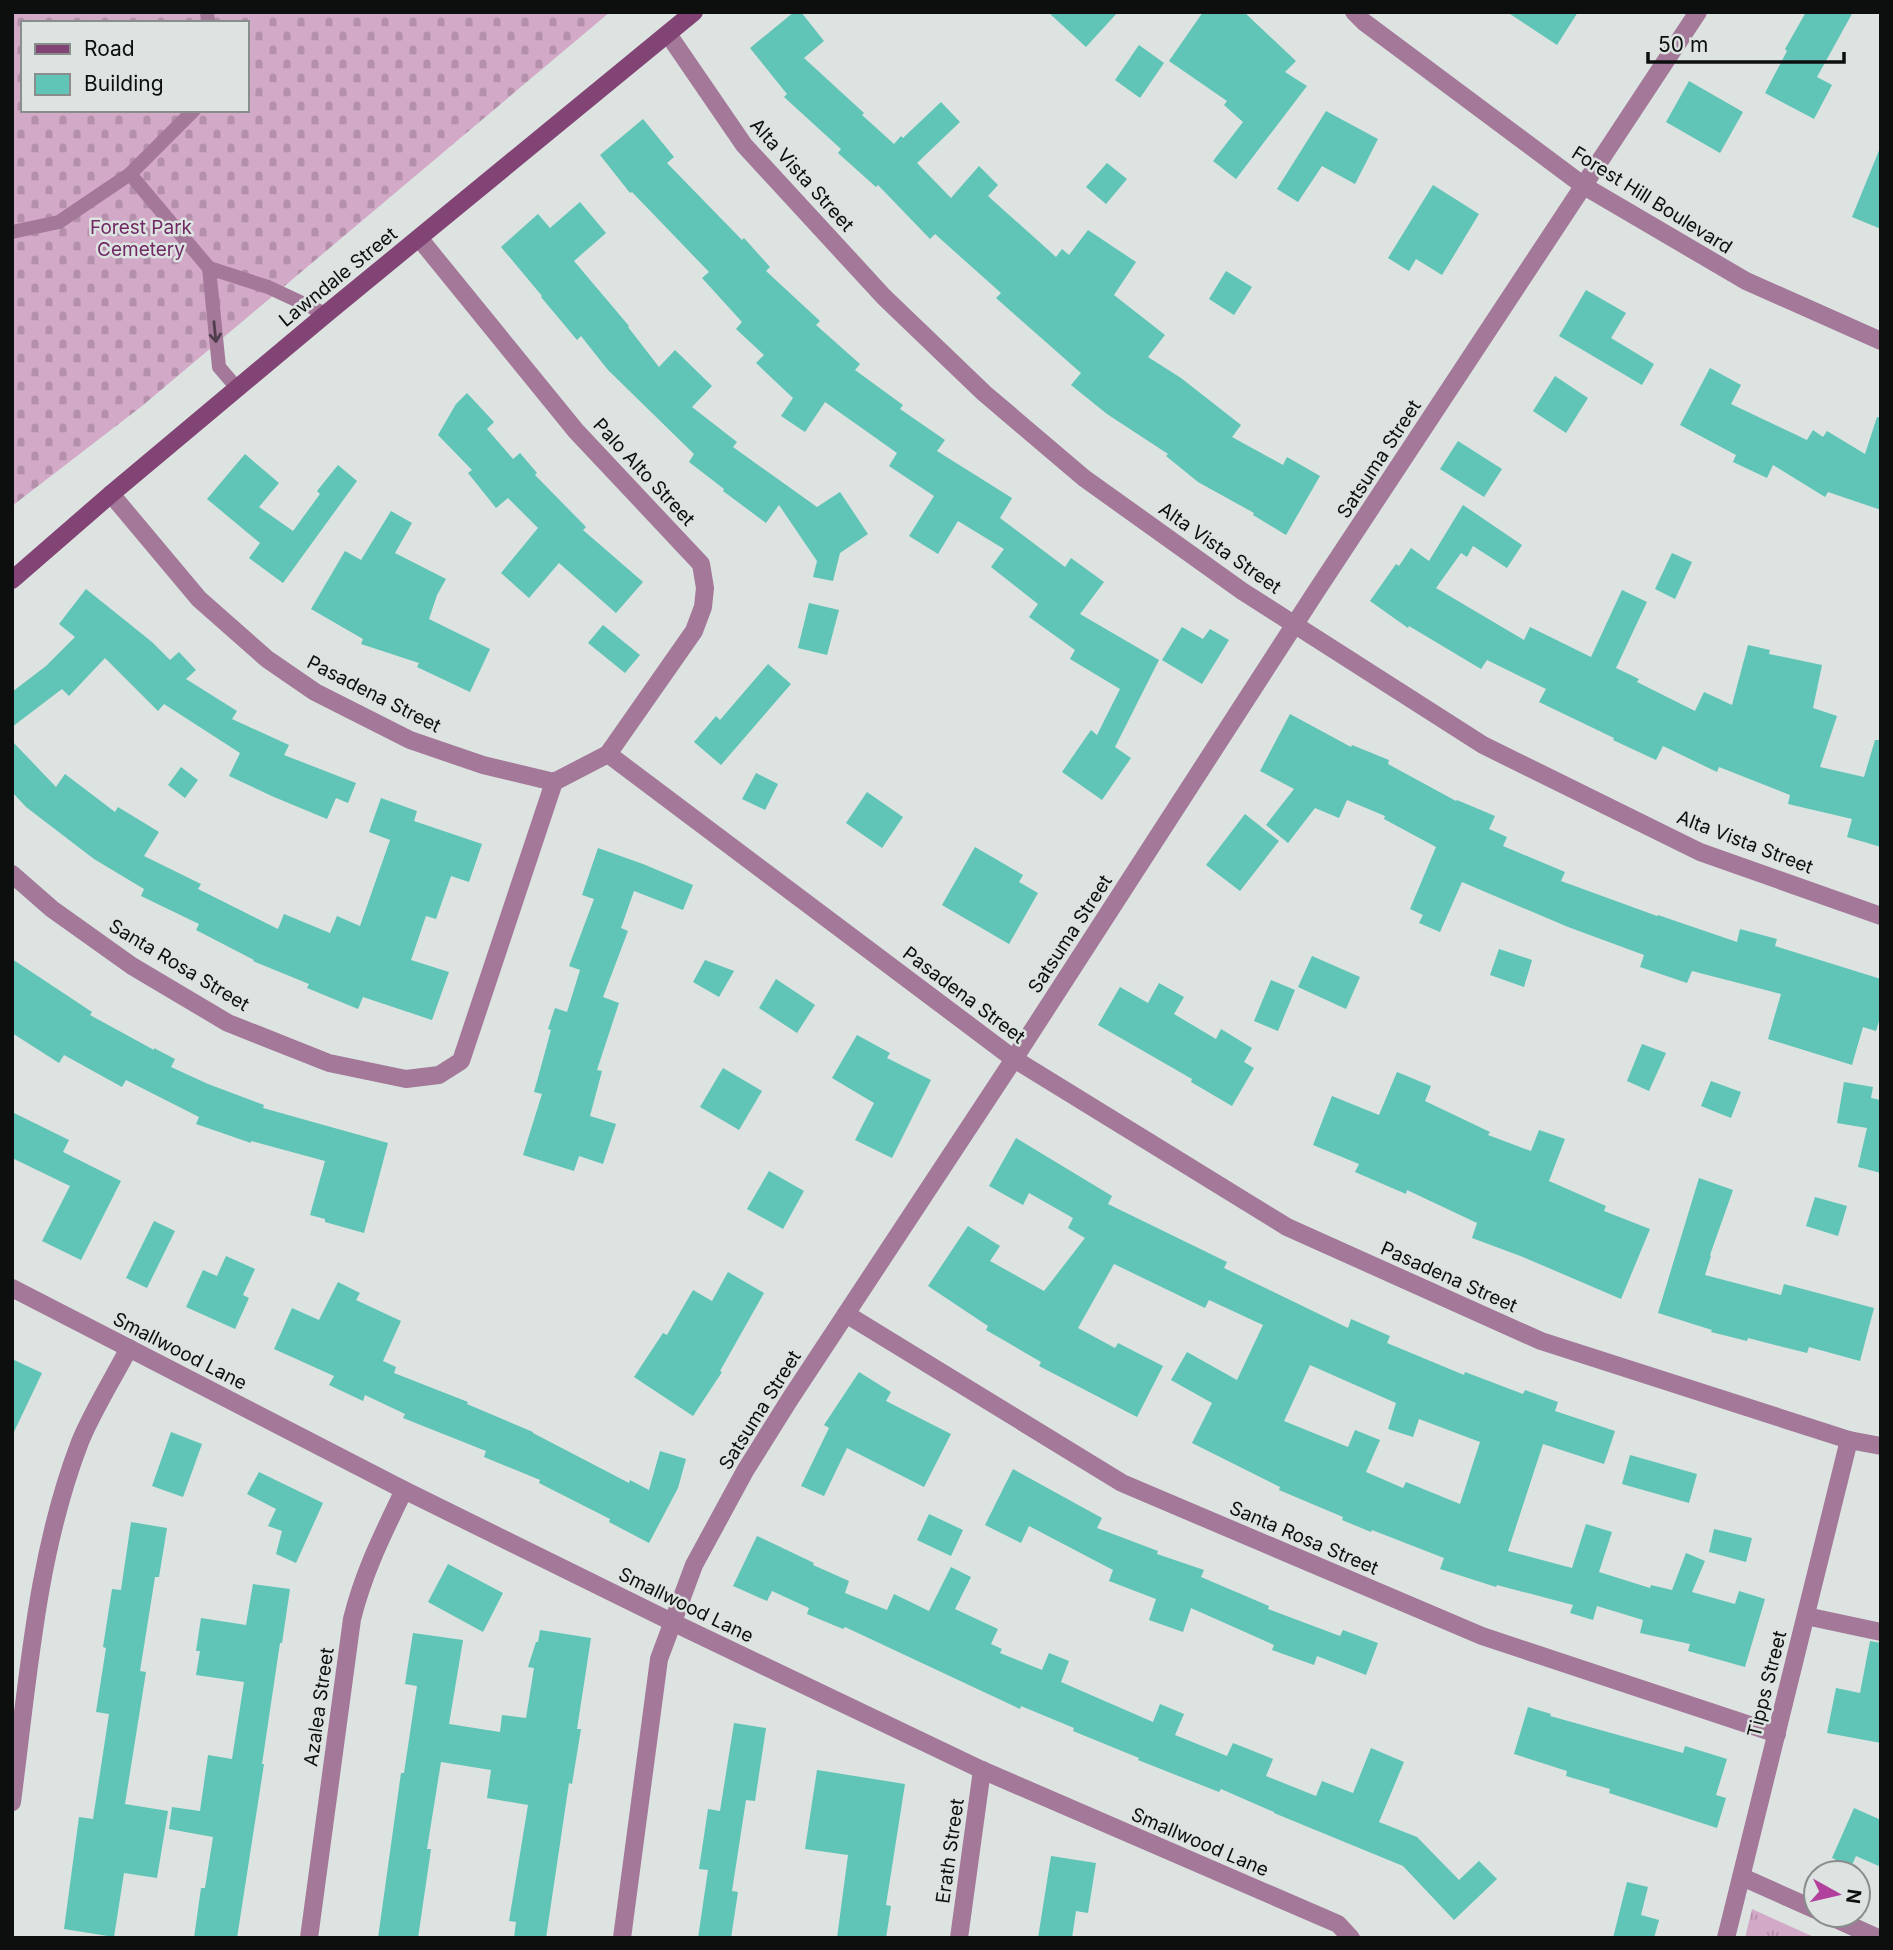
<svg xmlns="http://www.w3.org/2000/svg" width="1893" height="1950" font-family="Inter,sans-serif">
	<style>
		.cemetery { fill: url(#cemetery-stones); fill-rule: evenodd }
		.park { fill: url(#park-tufts) }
		.building { fill: #60c4b6; fill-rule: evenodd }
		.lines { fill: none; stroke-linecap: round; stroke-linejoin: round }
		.service { stroke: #a37898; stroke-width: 14 }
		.minor { stroke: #a37898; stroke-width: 18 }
		.tertiary { stroke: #a37898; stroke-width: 18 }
		.secondary { stroke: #824474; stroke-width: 18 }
		.oneway { stroke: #503e4d }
		.labels { text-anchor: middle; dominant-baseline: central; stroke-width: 5; stroke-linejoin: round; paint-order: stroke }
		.street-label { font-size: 19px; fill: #0d0f0f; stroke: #dce3e1 }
		.park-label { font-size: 19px; fill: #712964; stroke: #dce3e1 }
	</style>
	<defs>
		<pattern id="cemetery-stones" width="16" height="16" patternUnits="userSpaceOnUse" patternTransform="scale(1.75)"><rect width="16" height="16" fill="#d3a9c8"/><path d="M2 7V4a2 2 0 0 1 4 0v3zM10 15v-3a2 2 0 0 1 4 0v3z" fill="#b490ab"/></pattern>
		<pattern id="park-tufts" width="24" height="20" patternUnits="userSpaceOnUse" patternTransform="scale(1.75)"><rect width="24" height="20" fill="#d3a9c8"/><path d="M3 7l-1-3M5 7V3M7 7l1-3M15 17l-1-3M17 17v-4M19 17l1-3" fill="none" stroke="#b490ab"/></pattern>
	</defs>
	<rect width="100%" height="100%" fill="#dce3e1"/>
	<!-- cemetery -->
	<path class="cemetery" d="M12 12H610L142 406 12 506ZM23 23H247V110H23Z"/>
	<!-- park -->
	<path class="park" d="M1752 1909 1816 1938H1745Z"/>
	<!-- building -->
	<g class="building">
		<path d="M794 12H801L824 41 804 58 864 113 862 115 894 144 901 136 903 138 941 102 960 122 917 163 951 198 979 166 998 185 988 196 1056 257 1062 249 1069 255 1088 230 1136 262 1114 295 1165 335 1148 357 1181 378 1241 425 1232 437 1283 465 1287 457 1320 476 1286 535 1253 515 1254 513 1198 482 1166 456 1168 454 1107 414 1071 385 1081 373 996 298 1001 293 935 234 930 239 878 185 876 187 838 153 841 149 784 97 787 94 750 48Z"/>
		<path d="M1048 12H1118L1086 47Z"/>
		<path d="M1203 12H1244L1296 61 1285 72 1307 86 1236 179 1213 161 1243 122 1224 105 1227 101 1169 61Z"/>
		<path d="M1507 12H1578L1557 45Z"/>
		<path d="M1806 12H1853L1817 77 1832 85 1814 119 1765 93 1787 51 1785 49Z"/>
		<path d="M1139 45 1164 63 1140 98 1115 80Z"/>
		<path d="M1689 81 1743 112 1720 153 1666 122Z"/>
		<path d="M1326 111 1378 139 1355 184 1322 166 1298 202 1277 189Z"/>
		<path d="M643 119 674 157 667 163 742 240 744 238 770 267 766 271 820 321 816 325 860 364 855 370 903 405 900 409 945 440 937 451 1012 498 1000 518 1065 567 1071 558 1104 582 1080 614 1159 660 1115 747 1131 758 1102 800 1062 772 1091 730 1097 735 1120 689 1070 659 1075 650 1029 617 1038 604 991 567 1004 549 958 521 938 554 909 536 934 496 889 466 897 453 825 402 805 432 781 416 793 398 756 363 764 355 736 329 742 322 702 278 709 272 632 192 630 193 600 155Z"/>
		<path d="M1880 148 1881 149V229L1852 217Z"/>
		<path d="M1107 163 1127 179 1106 204 1086 187Z"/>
		<path d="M1433 185 1479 214 1442 275 1416 259 1409 271 1388 258Z"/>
		<path d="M580 202 606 233 574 261 629 326 628 327 659 367 675 350 712 386 692 407 737 442 733 447 817 507 840 492 868 534 840 553 833 581 813 577 817 561 779 505 766 523 723 491 724 489 689 462 694 454 608 370 581 336 577 340 541 297 542 296 501 247 538 214 550 228Z"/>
		<path d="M1226 271 1252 287 1234 315 1209 299Z"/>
		<path d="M1586 290 1626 313 1611 338 1654 364 1642 385 1559 336Z"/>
		<path d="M1710 368 1741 385 1731 404 1807 440 1813 430 1823 437 1827 431 1865 454 1877 417 1881 418V510L1828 492 1825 497 1773 465 1767 478 1733 462 1736 455 1680 425Z"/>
		<path d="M1555 376 1588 398 1566 433 1533 411Z"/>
		<path d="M467 393 494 422 487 429 513 459 520 453 537 473 535 475 586 527 583 530 643 582 616 613 559 563 529 598 501 573 538 528 508 498 496 508 468 473 472 470 438 435 456 404Z"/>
		<path d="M1458 441 1502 469 1484 497 1440 469Z"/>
		<path d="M245 454 279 483 259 507 293 531 320 494 317 491 338 465 357 481 283 583 249 558 260 543 207 499Z"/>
		<path d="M1463 505 1522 545 1507 568 1473 546 1467 557 1461 553 1436 588 1524 640 1530 627 1591 657 1622 590 1647 602 1616 668 1639 679 1637 682 1695 711 1704 692 1732 705 1748 645 1770 650 1769 654 1822 665 1813 708 1837 716 1820 767 1864 777 1875 740H1881V847L1847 837 1852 819 1788 804 1790 795 1719 767 1717 772 1663 746 1656 760 1613 740 1614 738 1539 702 1546 689 1487 660 1481 669 1409 626 1408 628 1370 601 1396 564 1399 566 1411 548 1429 561Z"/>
		<path d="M391 511 412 523 395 553 446 579 437 595 429 619 490 649 470 692 417 667 419 663 361 644 363 639 311 609 345 551 361 560Z"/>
		<path d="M1672 553 1692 562 1675 599 1655 589Z"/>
		<path d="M86 589 152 642 170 660 179 652 196 670 186 679 237 711 232 719 289 745 284 755 356 783 348 803 336 798 327 819 274 797 229 776 240 753 164 704 158 711 105 658 69 696 62 689 12 727V692L46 666 75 637 59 624Z"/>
		<path d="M809 603 839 610 827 655 798 648Z"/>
		<path d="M603 625 640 655 625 673 588 643Z"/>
		<path d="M1182 627 1203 639 1210 629 1229 640 1202 684 1162 660Z"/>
		<path d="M768 664 791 684 721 765 694 742 716 716 720 720Z"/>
		<path d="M1290 714 1351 747 1352 745 1389 760 1388 764 1456 801 1457 800 1495 816 1489 829 1507 837 1503 846 1565 872 1561 881 1657 916 1658 915 1737 942 1740 929 1777 939 1775 946 1881 979V1014L1876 1031 1863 1027 1852 1065 1768 1039 1781 994 1692 971 1687 983 1640 967 1644 955 1568 927 1462 882 1440 932 1419 923 1423 915 1410 909 1436 847 1384 819 1385 816 1347 800 1339 818 1315 808 1288 843 1266 825 1294 789 1260 771Z"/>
		<path d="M12 741 56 787 65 774 115 812 118 807 159 832 144 856 201 884 198 889 278 929 284 914 330 933 337 916 360 926 390 840 369 832 381 798 417 811 414 821 482 844 469 882 451 876 436 919 426 916 411 960 449 972 432 1020 363 997 358 1009 307 988 309 984 253 961 254 960 196 930 199 924 141 896 144 889 94 859 26 807 12 792Z"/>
		<path d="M181 767 198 780 185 798 168 785Z"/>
		<path d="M756 773 778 784 765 810 742 799Z"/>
		<path d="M867 792 903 817 882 848 846 823Z"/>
		<path d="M1245 814 1279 841 1240 891 1206 865Z"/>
		<path d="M975 847 1023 875 1019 882 1038 893 1009 944 942 905Z"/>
		<path d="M598 848 643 864 693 885 683 910 634 891 621 928 628 931 603 997 619 1003 597 1070 602 1071 590 1116 616 1124 603 1164 579 1156 574 1171 523 1155 542 1094 534 1092 551 1030 548 1029 555 1008 567 1012 580 970 569 966 594 899 582 895Z"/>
		<path d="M1499 949 1532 960 1524 987 1490 975Z"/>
		<path d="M1312 956 1360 977 1346 1009 1298 987Z"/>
		<path d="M12 959 92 1012 90 1015 154 1050V1048L175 1059 171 1067 208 1084 264 1105 263 1108 388 1143 364 1233 325 1222V1219L310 1215 325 1161 251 1141V1143L196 1124 199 1117 126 1080 122 1087 64 1055 59 1063 12 1033Z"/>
		<path d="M705 960 734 971 719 997 693 982Z"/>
		<path d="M776 979 815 1005 797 1033 759 1008Z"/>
		<path d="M1271 980 1295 990 1278 1031 1254 1021Z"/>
		<path d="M1159 983 1184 997 1174 1014 1216 1039 1221 1029 1252 1048 1244 1062 1254 1068 1232 1106 1191 1082 1192 1079 1098 1025 1120 987 1148 1003Z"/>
		<path d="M857 1035 890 1053 887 1058 931 1080 892 1158 855 1140 874 1103 832 1078Z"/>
		<path d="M1642 1044 1666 1053 1649 1091 1627 1081Z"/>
		<path d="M723 1068 762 1091 739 1130 700 1107Z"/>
		<path d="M1397 1072 1431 1086 1425 1101 1490 1132 1488 1135 1531 1151 1539 1130 1565 1139 1549 1181 1606 1206 1604 1211 1650 1229 1621 1299 1523 1257 1472 1238 1477 1223 1407 1190 1406 1194 1355 1172 1359 1164 1313 1145 1332 1096 1379 1115Z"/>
		<path d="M1711 1081 1741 1092 1731 1118 1701 1106Z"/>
		<path d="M1844 1082 1873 1087 1871 1098 1881 1100V1173L1858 1167 1867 1128 1837 1123Z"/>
		<path d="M12 1112 69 1140 63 1152 121 1181 81 1260 42 1241 70 1186 12 1158Z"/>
		<path d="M1016 1138 1112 1196 1108 1204 1227 1262 1224 1268 1348 1328 1351 1319 1390 1336 1387 1343 1464 1375 1465 1372 1523 1394 1525 1390 1558 1402 1555 1411 1615 1431 1604 1464 1543 1444 1508 1551 1572 1568 1586 1524 1612 1532 1599 1572 1650 1588 1651 1585 1672 1590 1686 1553 1705 1561 1692 1592 1735 1604 1739 1591 1765 1599 1745 1667 1688 1651 1690 1644 1640 1633 1643 1620 1597 1606 1593 1620 1570 1613 1573 1605 1497 1585 1496 1587 1440 1569 1444 1558 1372 1530 1371 1532 1342 1520 1343 1517 1279 1490 1280 1487 1192 1443 1212 1403 1171 1380 1187 1352 1237 1380 1263 1325 1209 1300 1205 1308 1114 1264 1078 1328 1115 1348 1118 1343 1163 1366 1137 1417 1039 1366 1041 1362 986 1330 988 1326 928 1286 968 1226 1000 1246 990 1261 1044 1291 1085 1238 1068 1228 1073 1218 1029 1193 1023 1205 989 1186ZM1310 1365 1396 1403 1388 1429 1413 1437 1419 1419 1480 1442 1460 1504 1406 1482 1403 1488 1366 1472 1380 1440 1355 1430 1348 1447 1284 1421Z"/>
		<path d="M769 1171 804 1191 783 1229 747 1209Z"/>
		<path d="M1699 1178 1733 1190 1710 1255 1711 1256 1705 1275 1781 1295 1784 1284 1874 1308 1860 1361 1809 1347 1807 1353 1748 1338 1747 1341 1711 1332 1712 1330 1658 1313Z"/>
		<path d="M1815 1197 1847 1206 1838 1236 1806 1226Z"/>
		<path d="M154 1221 175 1231 147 1288 126 1278Z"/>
		<path d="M226 1256 255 1269 243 1295 249 1298 235 1329 186 1307 203 1270 217 1276Z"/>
		<path d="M728 1272 764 1293 720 1371 722 1372 693 1416 634 1377 663 1333 667 1335 693 1290 712 1301Z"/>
		<path d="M338 1282 360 1293 356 1300 401 1321 383 1361 396 1367 394 1373 468 1402 467 1404 533 1432V1433L629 1483 630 1480 649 1490 660 1451 686 1459 678 1488 649 1543 609 1522 610 1519 539 1483 540 1480 484 1457 486 1451 403 1418 405 1414 365 1395 363 1401 329 1385 334 1376 274 1349 292 1308 319 1320Z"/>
		<path d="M12 1359 42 1373 12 1436Z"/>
		<path d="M859 1372 891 1392 886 1401 951 1434 924 1487 847 1448 824 1496 801 1486 829 1428 824 1425Z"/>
		<path d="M171 1432 202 1444 183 1497 152 1486Z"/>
		<path d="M1630 1455 1697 1474 1689 1503 1622 1484Z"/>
		<path d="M1013 1469 1102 1518 1097 1528 1158 1551 1157 1554 1204 1570 1201 1577 1269 1606 1268 1609 1340 1636 1343 1630 1378 1643 1366 1675 1317 1656 1314 1665 1272 1650 1274 1645 1191 1608 1183 1632 1149 1620 1156 1599 1109 1581 1113 1570 1029 1526 1021 1543 985 1525Z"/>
		<path d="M259 1472 323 1503 296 1563 276 1554 282 1531 268 1526 276 1509 247 1494Z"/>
		<path d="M929 1514 963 1530 951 1556 917 1540Z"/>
		<path d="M131 1522 167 1528 159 1577H155L140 1671 146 1672 125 1804 168 1811 157 1878 124 1873 114 1937 64 1929 79 1817 93 1819 109 1714 96 1712 106 1648 103 1647 112 1589 121 1590Z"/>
		<path d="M1714 1529 1752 1538 1746 1562 1709 1552Z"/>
		<path d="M757 1536 814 1563 813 1565 849 1581 845 1593 887 1610 894 1594 929 1611 951 1567 971 1577 955 1609 998 1629 991 1644 1002 1649 1000 1653 1042 1670 1049 1653 1069 1661 1061 1682 1153 1722 1160 1704 1184 1714 1175 1735 1227 1756 1233 1743 1273 1759 1266 1776 1316 1796 1322 1781 1353 1793 1371 1748 1404 1762 1379 1822 1417 1837 1459 1880 1479 1861 1497 1879 1454 1920 1403 1866 1274 1813V1812L1221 1789 1219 1792 1138 1760 1139 1758 1073 1731 1074 1728 1021 1706 1020 1709 845 1627 843 1629 807 1614 809 1608 772 1591 767 1601 733 1586Z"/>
		<path d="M448 1564 503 1593 483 1632 428 1602Z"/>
		<path d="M253 1584 290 1589 282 1643H280L262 1764H264L237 1938H194L201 1888H205L213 1837 169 1829 172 1807 200 1811 208 1755 232 1759 244 1682 196 1675 200 1651H196L201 1618 246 1625Z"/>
		<path d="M540 1630 591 1638 577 1729H581L572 1784 569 1783 546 1938H514L516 1922 509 1921 528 1805 487 1798 491 1770 441 1762 427 1849H431L418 1938H378L401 1773H404L417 1686 405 1684 413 1633 463 1640 449 1724 500 1732 502 1715 526 1718 534 1668 528 1667 536 1642H538Z"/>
		<path d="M1870 1641 1881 1643V1743L1827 1733 1836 1688 1860 1693Z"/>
		<path d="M1528 1707 1551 1714 1550 1716 1683 1753 1685 1746 1727 1759 1716 1795 1726 1798 1717 1828 1609 1793 1610 1789 1566 1776 1567 1771 1514 1754Z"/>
		<path d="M734 1723 766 1728 755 1801 746 1800 732 1891 738 1892 731 1938H698L708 1870 699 1869 708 1809 720 1811Z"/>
		<path d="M817 1770 905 1784 886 1905 891 1906 886 1938H837L848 1855 805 1849Z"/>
		<path d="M1854 1808 1881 1820V1867L1856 1856 1851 1867 1832 1858Z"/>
		<path d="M1051 1856 1096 1863 1088 1913 1076 1911 1072 1938H1038Z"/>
		<path d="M1627 1882 1648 1887 1641 1915 1659 1920 1654 1938H1613Z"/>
	</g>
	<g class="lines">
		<!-- service -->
		<g class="service">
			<path d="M207 12 208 23"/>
			<path d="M130 174 209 268 268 287 326 314"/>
			<path d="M12 232 59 222 130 174 194 110"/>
			<path d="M209 268 219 367 237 388"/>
		</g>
		<!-- minor -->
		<g class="minor">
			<path d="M1354 12 1364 22 1584 186 1746 281 1881 341"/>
			<path d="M668 34 744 145 884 297 984 393 1084 478 1242 591 1483 745 1700 852 1881 916"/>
			<path d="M111 494 199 599 267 659 315 692 410 740 483 765 554 782 608 754 694 631 703 607 705 588 701 564 576 431 419 238"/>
			<path d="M608 754 1014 1059 1287 1227 1541 1341 1849 1440"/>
			<path d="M12 874 52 909 132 966 228 1023 329 1063 406 1079 439 1075 461 1061 554 782"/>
			<path d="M12 1288 404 1490 672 1622 982 1770 1338 1924 1351 1938"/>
			<path d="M846 1314 1122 1483 1482 1636 1777 1734"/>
			<path d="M1806 1616 1881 1632"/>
			<path d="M12 1802C28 1681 36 1556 80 1442 92 1412 114 1377 129 1348"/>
			<path d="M1742 1877 1816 1910"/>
			<path d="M1827 1915 1878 1938"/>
			<path d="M309 1938 352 1619C364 1571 383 1534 404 1490"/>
			<path d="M622 1938 659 1659 694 1565 745 1471 790 1399 1014 1059 1315 593 1698 12"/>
			<path d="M959 1938 982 1770"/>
		</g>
		<!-- tertiary -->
		<path class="tertiary" d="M1726 1938 1849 1440 1881 1446"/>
		<!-- secondary -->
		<path class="secondary" d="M12 580 111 494 326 314 694 12"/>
	</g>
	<!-- one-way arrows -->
	<defs><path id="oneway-shaft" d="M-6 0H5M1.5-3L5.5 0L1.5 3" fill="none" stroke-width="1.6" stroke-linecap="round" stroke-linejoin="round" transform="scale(1.75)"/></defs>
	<use class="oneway" href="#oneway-shaft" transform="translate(215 332) rotate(84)"/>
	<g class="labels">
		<!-- street labels -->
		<g class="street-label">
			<text transform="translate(802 175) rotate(48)">Alta Vista Street</text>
			<text transform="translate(1652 200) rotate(32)">Forest Hill Boulevard</text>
			<text transform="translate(338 277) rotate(-39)">Lawndale Street</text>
			<text transform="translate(1379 459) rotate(-57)">Satsuma Street</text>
			<text transform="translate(644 472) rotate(47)">Palo Alto Street</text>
			<text transform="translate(1220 548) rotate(35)">Alta Vista Street</text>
			<text transform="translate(374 694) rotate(27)">Pasadena Street</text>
			<text transform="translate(1745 842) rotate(21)">Alta Vista Street</text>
			<text transform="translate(1070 934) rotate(-57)">Satsuma Street</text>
			<text transform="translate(179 965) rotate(31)">Santa Rosa Street</text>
			<text transform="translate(964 995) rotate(37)">Pasadena Street</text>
			<text transform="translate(1449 1277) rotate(24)">Pasadena Street</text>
			<text transform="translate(180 1351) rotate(27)">Smallwood Lane</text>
			<text transform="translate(760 1410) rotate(-58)">Satsuma Street</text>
			<text transform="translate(1304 1538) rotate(23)">Santa Rosa Street</text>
			<text transform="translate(686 1605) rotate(26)">Smallwood Lane</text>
			<text transform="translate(1767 1684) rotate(-76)">Tipps Street</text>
			<text transform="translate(319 1707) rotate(-82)">Azalea Street</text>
			<text transform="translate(1200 1842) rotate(23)">Smallwood Lane</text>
			<text transform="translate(950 1851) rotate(-82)">Erath Street</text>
		</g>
		<!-- park labels -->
		<g class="park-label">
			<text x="141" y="227">Forest Park<tspan x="141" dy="22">Cemetery</tspan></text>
		</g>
	</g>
	<!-- border -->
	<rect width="1893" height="1950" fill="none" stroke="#0d0f0f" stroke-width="28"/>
	<!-- legend -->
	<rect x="21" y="21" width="228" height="91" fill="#dce3e1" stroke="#898e8d" stroke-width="2"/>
	<rect x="35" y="44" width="35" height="10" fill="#824474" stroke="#898e8d" stroke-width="2"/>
	<text x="84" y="56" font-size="21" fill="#0d0f0f">Road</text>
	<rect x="35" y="74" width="35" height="21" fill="#60c4b6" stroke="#898e8d" stroke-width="2"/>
	<text x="84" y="91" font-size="21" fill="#0d0f0f">Building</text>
	<!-- north arrow -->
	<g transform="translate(1837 1894) rotate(98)"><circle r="33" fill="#dce3e1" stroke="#898e8d" stroke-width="2"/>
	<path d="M0-5L12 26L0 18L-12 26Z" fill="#b1419c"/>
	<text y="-10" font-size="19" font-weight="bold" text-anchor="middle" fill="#0d0f0f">N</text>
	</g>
	<!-- scale -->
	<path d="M1648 52v10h196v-10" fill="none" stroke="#0d0f0f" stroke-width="3.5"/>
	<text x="1658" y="52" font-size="21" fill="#0d0f0f" stroke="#dce3e1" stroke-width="5" paint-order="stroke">50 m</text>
</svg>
